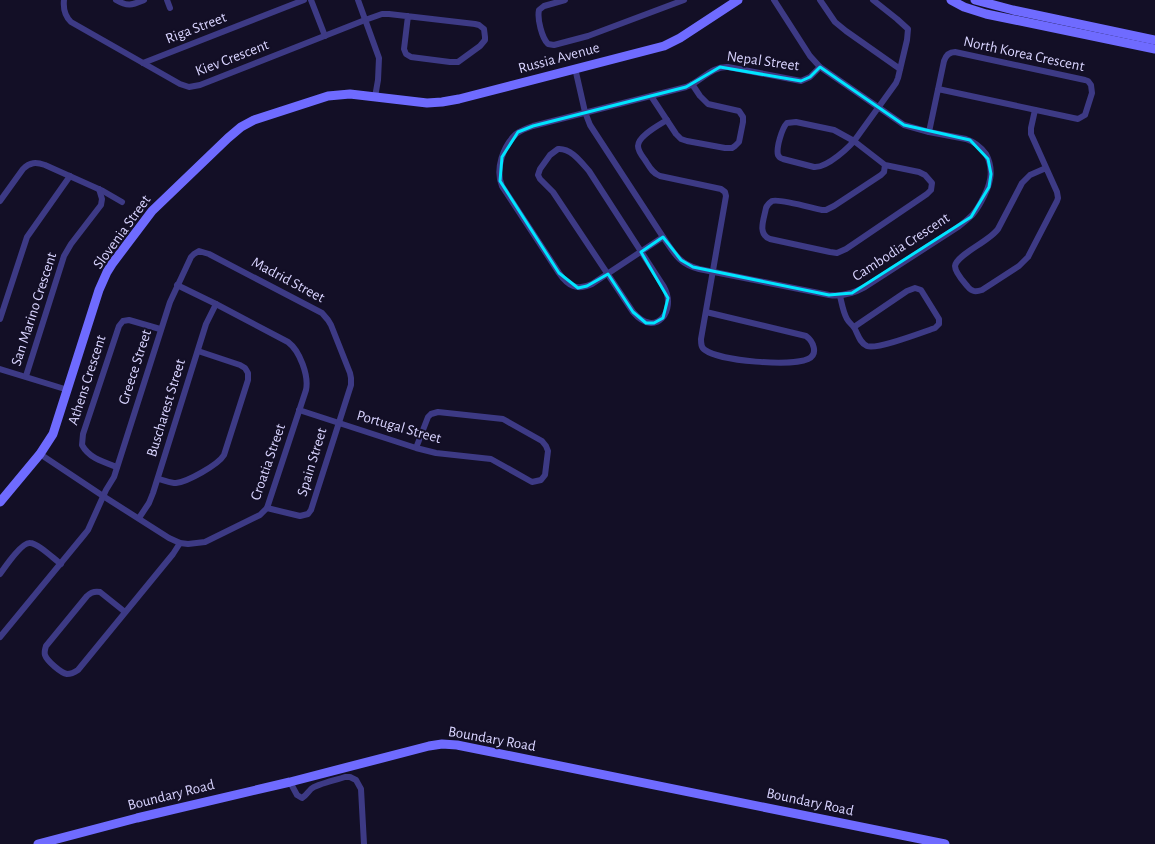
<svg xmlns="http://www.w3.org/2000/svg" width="1155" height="844" font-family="'Alegreya Sans',sans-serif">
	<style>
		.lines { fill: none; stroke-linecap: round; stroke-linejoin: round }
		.street { stroke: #3d3a85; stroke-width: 6 }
		.secondary { stroke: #6f6bff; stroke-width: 9 }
		.marked { fill: none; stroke: #00e5ff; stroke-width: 3; stroke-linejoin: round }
		.labels { text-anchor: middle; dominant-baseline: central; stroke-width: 4; stroke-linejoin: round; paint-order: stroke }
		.street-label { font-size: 15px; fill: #d9d4ff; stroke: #130f26 }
	</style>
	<rect width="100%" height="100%" fill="#130f26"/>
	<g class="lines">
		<!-- street -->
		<g class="street">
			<path d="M64 0C63 9 65 16 71 22L180 84 189 87 200 85 365 20 382 14H389L475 24 479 25 484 29 485 37V40L480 46 458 62H450L411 57 406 54 404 49 408 16"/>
			<path d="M116 0C128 7 132 5 144 0"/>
			<path d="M167 0 170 8"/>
			<path d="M311 0 325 36"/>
			<path d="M358 0 379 58 378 80 375 97"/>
			<path d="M565 0 544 6 539 10C537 19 542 38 548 44L554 45 588 36 684 0"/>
			<path d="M820 0 835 22 846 31 900 69"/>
			<path d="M873 0 897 19 908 29 907 40 898 78 896 83 857 137C850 147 827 168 814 167L783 159C780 158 780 158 778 155 776 148 782 128 787 123L796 122 834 130 854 141 885 165 919 172 925 175 932 183 931 190 927 194 846 249 837 253 830 252 770 239C757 234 764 219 766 208 767 205 769 203 772 201 779 198 812 208 822 210H826L834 206 881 175 884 172 885 165"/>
			<path d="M143 63 304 0"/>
			<path d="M575 68 585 112 590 125 663 237C674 253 679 264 699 269L829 295C842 297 854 293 865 287L958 227C962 224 966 221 970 217 975 213 978 207 981 202 990 186 995 171 986 154 981 147 975 142 966 139L929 132 904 125 820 67 810 56 774 0"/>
			<path d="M651 96 676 134 681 139 687 141 725 148H732L735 146 739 142 743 122V117L739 111 708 104 700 96 692 84"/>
			<path d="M1035 110 1031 128V134L1057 192 1058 198 1057 201 1028 257 1019 266 982 290C976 292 972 292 968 287 964 282 955 273 955 266 956 255 990 241 998 229L1022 183 1030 175 1046 168"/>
			<path d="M667 120C659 125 638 136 638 146 638 151 642 156 645 160 649 166 652 173 660 176L721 189 725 192 726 196 701 339C701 343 701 348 705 350 720 361 791 367 808 359 819 354 813 341 806 336L706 312"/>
			<path d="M929 132 944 61C946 55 949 52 955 52L1085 80 1088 81 1091 85 1092 93 1085 115 1078 119 938 89"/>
			<path d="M558 149C571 148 581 162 589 171L664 287C677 310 656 339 633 312L553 192 540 179 538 175 540 169 550 155Z"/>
			<path d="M0 201 23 169C30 162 36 162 45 165L103 191 122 202"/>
			<path d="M663 237 592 284C577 291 568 286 559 273L502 186C495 169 503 146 516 134 521 130 527 128 533 126L686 87C701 82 711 66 728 67L801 81 810 77 820 67"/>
			<path d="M840 296C842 304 843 312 847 319 849 323 853 325 855 329 858 335 860 343 867 346 877 350 923 332 935 328L939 324V319L921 290 915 288 907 291 854 327"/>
			<path d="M0 319 27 237 70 176"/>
			<path d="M0 369 68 390"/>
			<path d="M26 376 64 256 71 244 101 205 102 199 99 189"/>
			<path d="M299 410 416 448 436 453 491 459 532 482 541 480 545 475 548 451 546 446 542 441 503 419 438 412 431 414 428 417 416 448"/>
			<path d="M40 454 103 496 169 538 180 543 188 544 205 542 260 515 267 508 269 502 306 390C309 376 300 351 288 342L216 304 177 285"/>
			<path d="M117 467C103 462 89 458 82 445L83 434 119 326 123 321 129 320 160 329"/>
			<path d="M158 479C164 480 170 483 176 483 187 482 218 465 224 455L248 380V373L245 368 240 365 198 351"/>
			<path d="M139 518 149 503 153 493 206 324 216 304"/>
			<path d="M0 574C5 567 22 542 30 543 38 543 54 559 61 564"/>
			<path d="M125 612 100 592C95 591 91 592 87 596L46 646C45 649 44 652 45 655 47 661 61 673 67 674 71 674 75 672 78 670L173 554 180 543"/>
			<path d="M0 637 84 535 88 530 106 490 114 477 170 302 191 257 194 254 199 251 209 254 322 313 328 320 331 325 350 373 351 378V385L311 510 308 514 300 516 267 508"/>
			<path d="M290 782 297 795 302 798C306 796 308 792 311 789 317 784 337 780 345 777H350L356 780 361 789 364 844"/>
		</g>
		<!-- secondary -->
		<g class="secondary">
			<path d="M951 0 964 7 986 14 1155 49"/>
			<path d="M975 0 1013 10 1155 40"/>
			<path d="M0 502 40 454 53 434 99 290 107 272 112 264 152 211 228 138 241 127 254 120 328 96 350 94 427 103 442 102 459 99 664 46 680 38 738 0"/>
			<path d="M38 844 137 818 290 782 429 746 442 744 457 745 945 844"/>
		</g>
	</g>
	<!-- marked area -->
	<path class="marked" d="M720 67 801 81 810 77 820 67 904 125 970 140 988 159 991 174 989 187 971 217 852 293 829 295 693 267 681 260 663 237 641 252 668 298 663 318 654 323H646L633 312 608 274 587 286 578 288 559 273 500 181 502 157 518 132 533 126 686 87Z"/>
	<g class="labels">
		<!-- street labels -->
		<g class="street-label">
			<text transform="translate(196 28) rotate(-21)">Riga Street</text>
			<text transform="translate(1024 54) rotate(12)">North Korea Crescent</text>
			<text transform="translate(232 58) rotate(-21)">Kiev Crescent</text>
			<text transform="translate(559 58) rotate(-15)">Russia Avenue</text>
			<text transform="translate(763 61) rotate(8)">Nepal Street</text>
			<text transform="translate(122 232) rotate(-54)">Slovenia Street</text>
			<text transform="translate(901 247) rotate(-33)">Cambodia Crescent</text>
			<text transform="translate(288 280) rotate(28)">Madrid Street</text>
			<text transform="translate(34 309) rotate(-72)">San Marino Crescent</text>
			<text transform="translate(135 367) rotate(-72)">Greece Street</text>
			<text transform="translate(87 380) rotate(-72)">Athens Crescent</text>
			<text transform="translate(166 408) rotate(-73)">Buscharest Street</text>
			<text transform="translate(399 427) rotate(16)">Portugal Street</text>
			<text transform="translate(268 462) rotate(-71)">Croatia Street</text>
			<text transform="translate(312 462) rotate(-73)">Spain Street</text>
			<text transform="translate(492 739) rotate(10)">Boundary Road</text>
			<text transform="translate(171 795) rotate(-14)">Boundary Road</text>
			<text transform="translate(810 802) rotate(12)">Boundary Road</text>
		</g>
	</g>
</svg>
